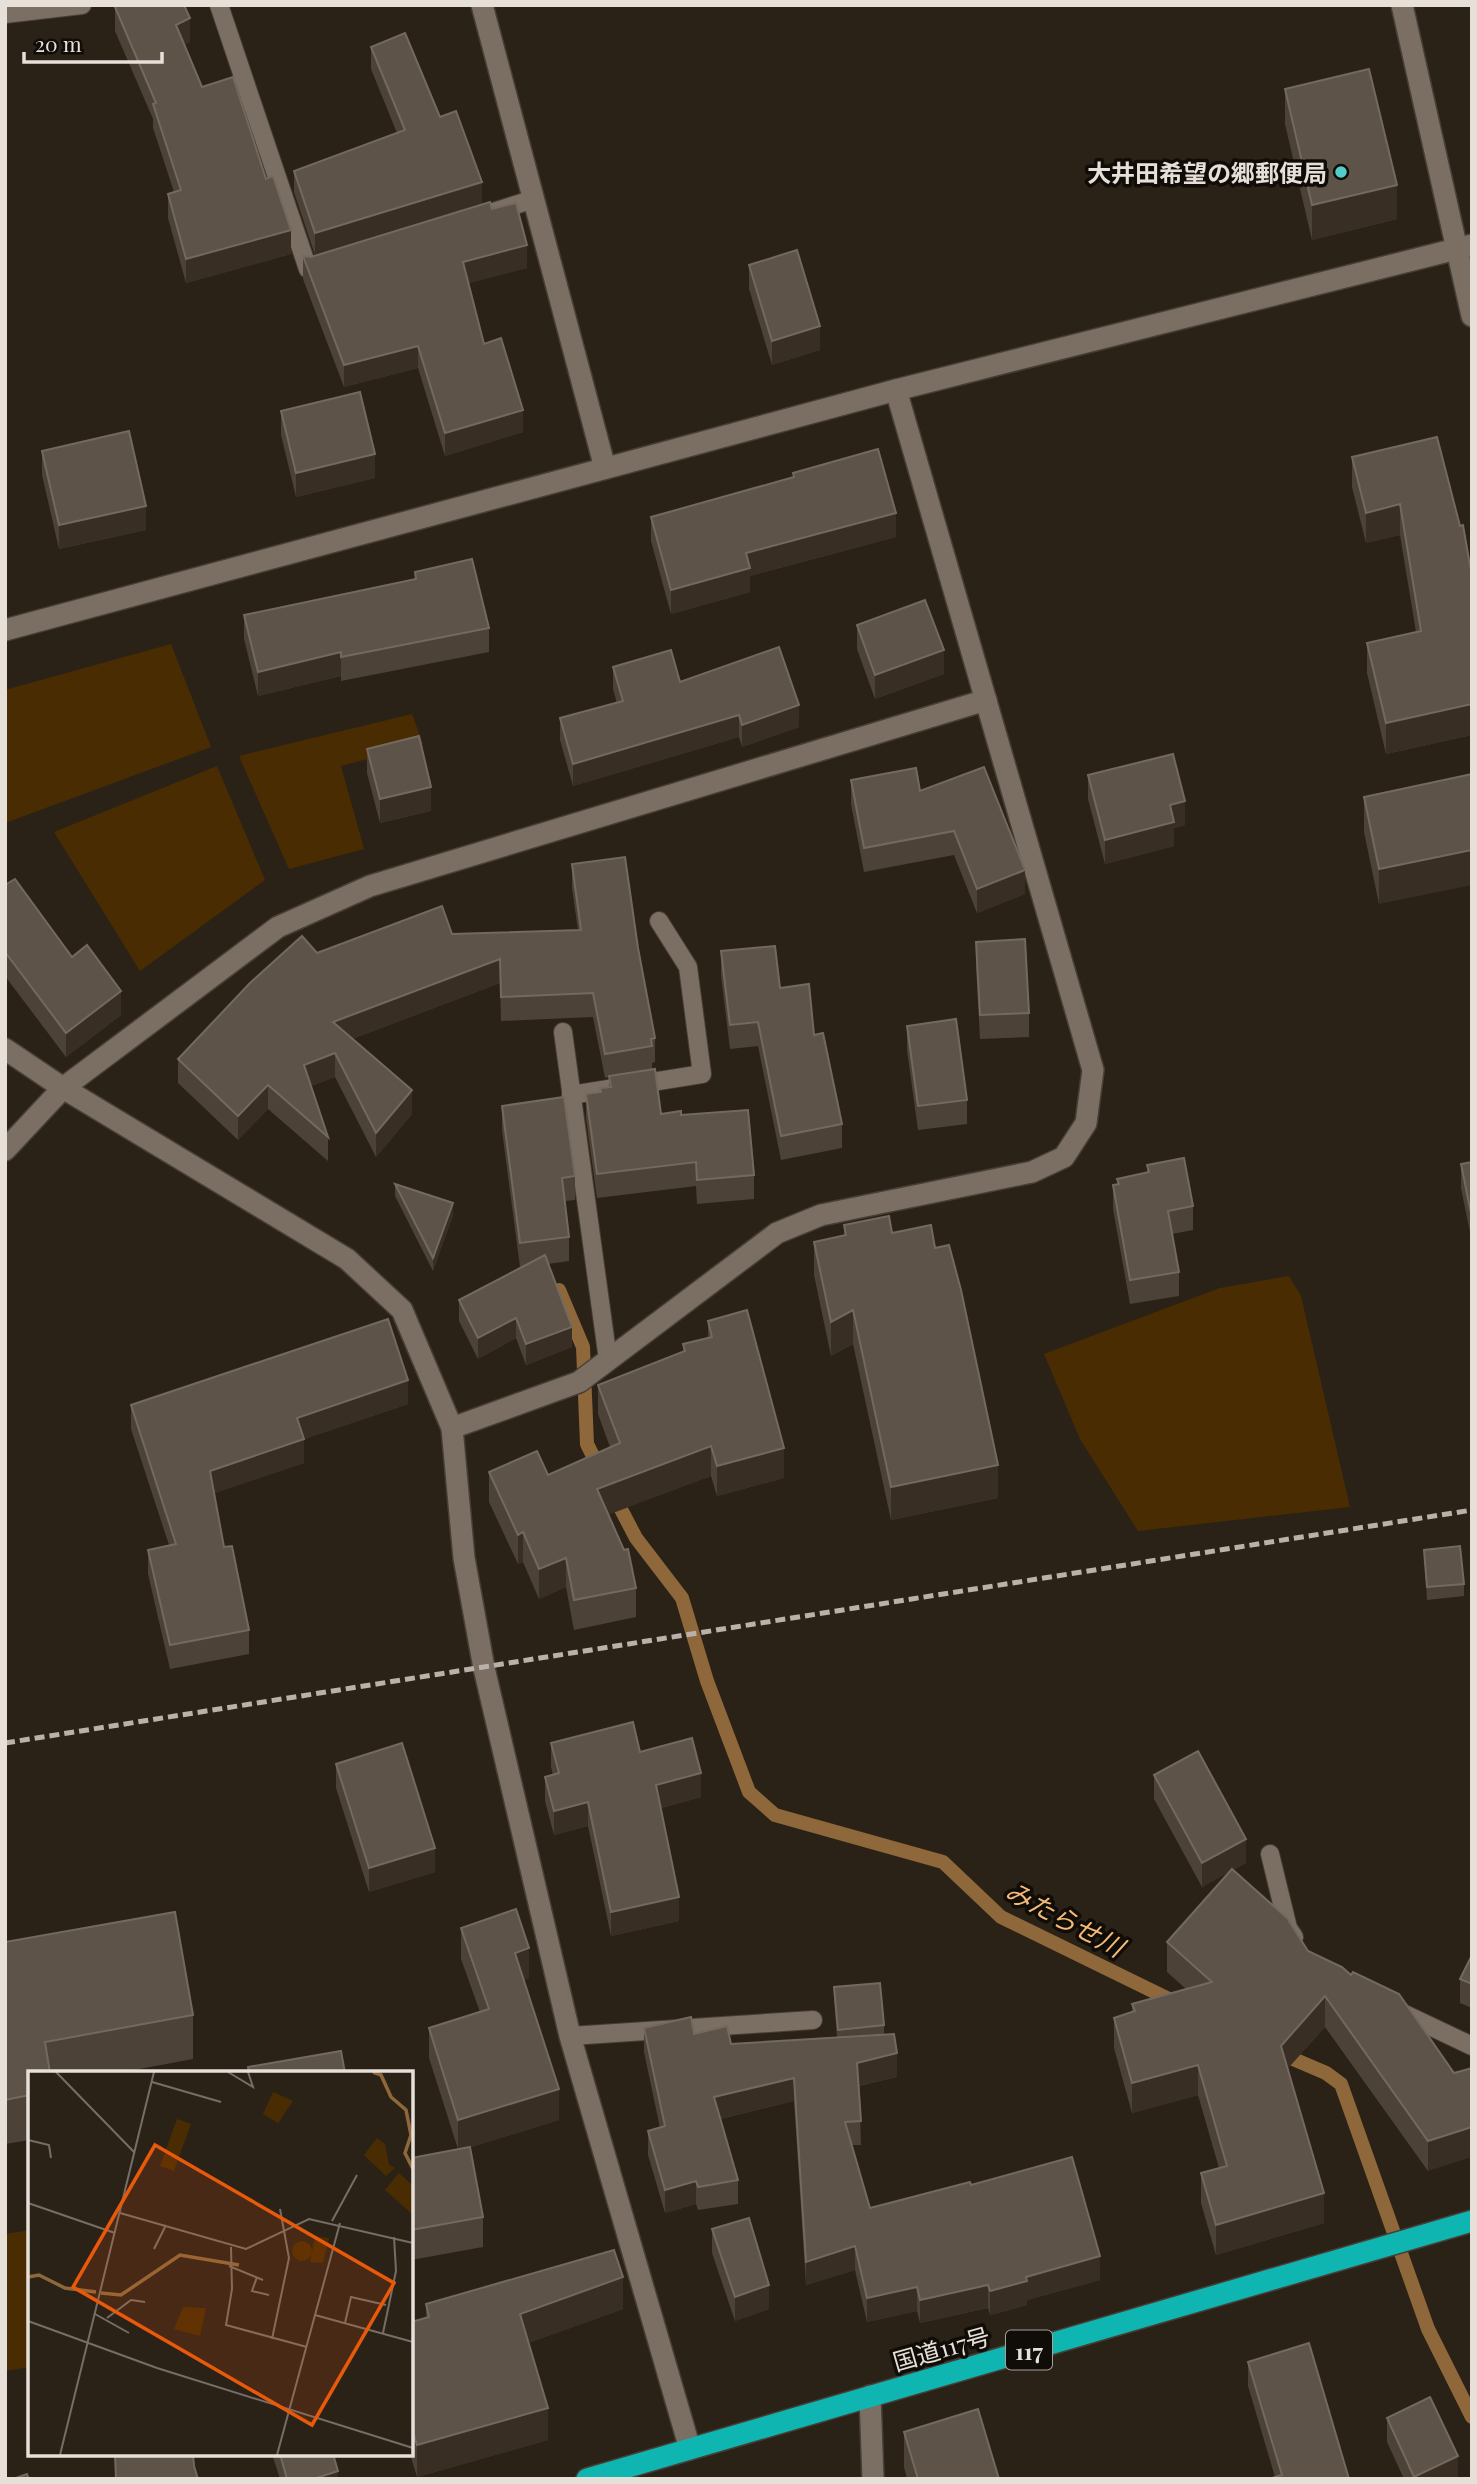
<svg xmlns="http://www.w3.org/2000/svg" width="1477" height="2484" font-family="'Playfair Display','Noto Sans JP',serif">
	<style>
		.green { fill: #4a2c02 }
		.lines { fill: none; stroke-linecap: round; stroke-linejoin: round }
		.stream { stroke: #8e673a; stroke-width: 14 }
		.lane-casing { stroke: #473e36; stroke-width: 20 }
		.street-casing { stroke: #473e36; stroke-width: 24 }
		.secondary-casing { stroke: #473e36; stroke-width: 24 }
		.highway-casing { stroke: #473e36; stroke-width: 24 }
		.lane { stroke: #7b6f63; stroke-width: 18 }
		.street { stroke: #7b6f63; stroke-width: 21 }
		.secondary { stroke: #7b6f63; stroke-width: 21 }
		.highway { stroke: #0fb6b1; stroke-width: 21 }
		.rail { stroke: #bab2aa; stroke-width: 5; stroke-dasharray: 10 5; stroke-linecap: butt }
		.wall { fill: #4d4237 }
		.shaded-wall { fill: #382e23 }
		.building { fill: #5d5349; stroke: #73695f; stroke-width: 2 }
		.poi-dot { fill: #54cdc8; stroke: #100c08; stroke-width: 2.5 }
		.labels { text-anchor: middle; dominant-baseline: central; stroke-width: 7; stroke-linejoin: round; paint-order: stroke }
		.shield { fill: #100c08; stroke: #a6a09a; stroke-width: 2 }
		.shield-label { font-size: 23px; font-weight: bold; fill: #e7e0d9 }
		.poi-label { font-size: 24px; font-weight: bold; fill: #e7e0d9; stroke: #100c08; text-anchor: end }
		.street-label { font-size: 24px; fill: #e7e0d9; stroke: #100c08 }
		.water-label { font-size: 26px; font-style: italic; fill: #f6ba77; stroke: #100c08 }
		.inset-river { fill: none; stroke: #8e673a; stroke-width: 3.5 }
		.inset-road { fill: none; stroke: #766e65; stroke-width: 2 }
		.view { fill: #e8590c; fill-opacity: 0.15; stroke: #e8590c; stroke-width: 3.5 }
		.inset-edge { fill: none; stroke: #e7e0d9; stroke-width: 3.5 }
	</style>
	<rect width="100%" height="100%" fill="#2b2217"/>
	<!-- green -->
	<g class="green">
		<path d="M171 644 211 747 5 823V690Z"/>
		<path d="M412 714 423 744 341 766 364 849 289 869 239 756Z"/>
		<path d="M217 766 265 880 140 971 54 832Z"/>
		<path d="M1289 1276 1301 1296 1350 1507 1138 1531 1080 1439 1044 1354 1220 1288Z"/>
		<path d="M30 2230V2367L5 2371V2234Z"/>
	</g>
	<g class="lines">
		<!-- stream -->
		<g class="stream">
			<path d="M559 1290 583 1347 587 1444 600 1470"/>
			<path d="M613 1494 636 1538 682 1598 707 1681 749 1792 775 1815 943 1862 1001 1917 1177 2003"/>
			<path d="M1277 2052 1326 2073 1341 2084 1428 2329 1472 2417"/>
		</g>
		<!-- lane casing -->
		<g class="lane-casing">
			<g id="lane">
				<path d="M219 5 308 269 316 266"/>
				<path d="M5 14 82 5"/>
				<path d="M493 212 534 199"/>
				<path d="M563 1032 608 1360"/>
				<path d="M571 1095 702 1074 688 967 659 921"/>
				<path d="M1270 1854 1288 1928 1294 1937"/>
				<path d="M1396 2010 1472 2046"/>
				<path d="M570 2036 813 2020"/>
			</g>
		</g>
		<!-- street casing -->
		<g class="street-casing">
			<g id="street">
				<path d="M482 5 605 468"/>
				<path d="M5 1150 63 1088 278 927 370 886 986 700"/>
				<path d="M452 1428 579 1382 777 1233 821 1215 1032 1172 1064 1157 1086 1123 1093 1070 896 390"/>
				<path d="M870 2396 873 2479"/>
			</g>
		</g>
		<!-- secondary casing -->
		<g class="secondary-casing">
			<g id="secondary">
				<path d="M1402 5 1472 316"/>
				<path d="M5 630 896 390 1472 245"/>
				<path d="M5 1049 63 1088 347 1259 402 1310 452 1428 464 1558 484 1668 570 2036 690 2449"/>
			</g>
		</g>
		<!-- highway casing -->
		<g class="highway-casing">
			<path id="highway" d="M587 2479 1472 2221"/>
		</g>
		<!-- lane -->
		<use href="#lane" class="lane"/>
		<!-- street -->
		<use href="#street" class="street"/>
		<!-- secondary -->
		<use href="#secondary" class="secondary"/>
		<!-- highway -->
		<use href="#highway" class="highway"/>
		<!-- rail -->
		<path class="rail" d="M5 1743 1472 1510"/>
	</g>
	<!-- wall -->
	<g class="wall">
		<path d="M115 7 190 42 184 45 202 87 291 254 186 283 168 218V194L174 192 153 128V119L115 31Z"/>
		<path d="M371 47 440 117 482 203 315 255 294 192V171L397 133 371 69Z"/>
		<path d="M1285 89 1397 219 1312 240 1285 124Z"/>
		<path d="M492 209 527 268 468 283 484 344 523 432 445 456 418 368 344 387 303 279V256L311 257Z"/>
		<path d="M749 265 820 350 772 365 749 289Z"/>
		<path d="M281 411 375 478 296 497 281 435Z"/>
		<path d="M42 451 146 530 59 549 42 475Z"/>
		<path d="M1352 457 1472 577V735L1386 754 1367 673V643L1416 632 1400 535 1366 543 1352 487Z"/>
		<path d="M793 473 896 537 750 576V592L671 614 651 541V517L793 478Z"/>
		<path d="M415 572 489 628V652L341 681V676L258 696 244 639V615L415 579Z"/>
		<path d="M857 625 944 674 875 699 857 649Z"/>
		<path d="M613 667 680 682 799 727 742 747 739 737 573 786 560 740V718L617 703 613 689Z"/>
		<path d="M367 749 431 811 380 823 367 773Z"/>
		<path d="M1472 774 1379 904 1364 832V797Z"/>
		<path d="M1088 775 1185 825 1174 828V846L1105 864 1088 799Z"/>
		<path d="M851 780 920 791 1025 894 977 913 954 855 864 872 851 804Z"/>
		<path d="M572 864 638 948 655 1038V1062L652 1063V1069L661 1114 681 1115 754 1175V1199L697 1204 696 1186 597 1198 586 1118V1094L600 1092 609 1087V1077L605 1078 593 1017 501 1021 500 983 352 1039 412 1114 376 1157 335 1077 311 1086 328 1137V1161L268 1109 238 1140 178 1083V1059L317 953 452 934 578 930 572 888Z"/>
		<path d="M5 885 72 957 121 1015 66 1057 5 976Z"/>
		<path d="M976 942 1029 1013V1037L980 1039 976 966Z"/>
		<path d="M721 951 814 1035 842 1124V1148L781 1160 758 1046 730 1049 721 975Z"/>
		<path d="M907 1026 967 1100V1124L918 1130 907 1050Z"/>
		<path d="M502 1106 575 1176V1200L565 1201 569 1237V1261L548 1264 572 1347 526 1365 516 1338 478 1359 459 1321V1300L520 1267 502 1130Z"/>
		<path d="M1472 1162V1242L1461 1188V1164Z"/>
		<path d="M1147 1165 1193 1206V1230L1172 1234 1179 1272V1296L1130 1304 1113 1209V1185L1117 1184V1179L1147 1173Z"/>
		<path d="M395 1184 453 1215 433 1271 395 1196Z"/>
		<path d="M844 1225 892 1233 935 1248 998 1498 891 1520 853 1344 831 1356 814 1275V1242L844 1236Z"/>
		<path d="M708 1321 784 1478 717 1496 711 1476 608 1514 636 1588V1617L574 1630 566 1587 539 1599 523 1562 518 1564 489 1502V1472L548 1475 610 1447 598 1414V1385L683 1352V1344L708 1338Z"/>
		<path d="M408 1404 304 1439V1463L214 1493 224 1547 249 1630V1654L170 1669 148 1574V1550L169 1545 131 1429V1405Z"/>
		<path d="M1424 1550 1464 1584V1596L1427 1600Z"/>
		<path d="M551 1743 640 1752 701 1797 661 1808 679 1921 611 1936 588 1826 554 1835 545 1801V1777L553 1775 551 1767Z"/>
		<path d="M336 1764 435 1872 369 1892 336 1788Z"/>
		<path d="M1154 1775 1246 1863 1233 1870 1308 1951 1454 2073 1428 2171 1325 2027 1288 2068 1324 2223 1216 2255 1201 2203V2173L1219 2168 1198 2095 1132 2113 1114 2048V2018L1132 2012V2004L1186 1989 1167 1972V1942L1229 1872 1202 1887 1154 1799Z"/>
		<path d="M461 1928 529 1978 524 1980 559 2120 468 2148 483 2217V2247L411 2260V2158L458 2149 429 2058V2028L480 2012 461 1959Z"/>
		<path d="M5 1942 193 2015V2059L118 2073H30V2140L5 2144Z"/>
		<path d="M1472 1955V2008L1460 2003V1979Z"/>
		<path d="M834 1987 884 2025V2035L897 2077 859 2086 861 2145H852L870 2208 971 2185 1100 2280 1027 2300V2305L990 2315 988 2308 920 2323 917 2311 867 2322 855 2270 806 2285 794 2101 720 2119 738 2180V2204L698 2210 696 2204 665 2213 648 2155V2131L660 2128 644 2052V2028L694 2034 731 2044 837 2037 834 1999Z"/>
		<path d="M712 2229 769 2309 735 2321 712 2253Z"/>
		<path d="M426 2304 623 2309 528 2343 548 2440 417 2477 410 2454 411 2322 426 2318Z"/>
		<path d="M1248 2362 1349 2479 1275 2477 1248 2386Z"/>
		<path d="M1387 2418 1458 2479H1404L1387 2442Z"/>
		<path d="M904 2432 999 2479H907L904 2467Z"/>
		<path d="M272 2454H333L338 2479H280Z"/>
	</g>
	<!-- shaded-wall -->
	<g class="shaded-wall">
		<path d="M190 18V42L176 49V25Z"/>
		<path d="M482 182V203L315 255V233Z"/>
		<path d="M1397 185V219L1312 240V205Z"/>
		<path d="M291 230V254L186 283V259Z"/>
		<path d="M527 245V268L463 285V262Z"/>
		<path d="M820 326V350L772 365V341Z"/>
		<path d="M418 346V368L344 387V365Z"/>
		<path d="M523 410V432L445 456V433Z"/>
		<path d="M375 454V478L296 497V473Z"/>
		<path d="M1400 504V535L1366 543V513Z"/>
		<path d="M146 506V530L59 549V525Z"/>
		<path d="M896 513V537L750 576V592L671 614V590L746 553Z"/>
		<path d="M944 650V674L875 699V675Z"/>
		<path d="M341 652V676L258 696V672Z"/>
		<path d="M1472 704V735L1386 754V723Z"/>
		<path d="M799 705V727L742 747V725Z"/>
		<path d="M739 715V737L573 786V764Z"/>
		<path d="M431 787V811L380 823V799Z"/>
		<path d="M1185 801V825L1174 828V846L1105 864V840L1170 805Z"/>
		<path d="M1472 850V885L1379 904V869Z"/>
		<path d="M1025 870V894L977 913V889Z"/>
		<path d="M500 959V983L333 1046V1022Z"/>
		<path d="M121 991V1015L66 1057V1033Z"/>
		<path d="M335 1053V1077L304 1089V1065Z"/>
		<path d="M268 1085V1109L238 1140V1116Z"/>
		<path d="M412 1090V1114L376 1157V1133Z"/>
		<path d="M453 1203V1215L433 1271V1258Z"/>
		<path d="M853 1310V1344L831 1356V1322Z"/>
		<path d="M516 1318V1338L478 1359V1338Z"/>
		<path d="M572 1327V1347L526 1365V1344Z"/>
		<path d="M408 1380V1404L304 1439V1463L210 1495V1471L297 1418Z"/>
		<path d="M711 1446V1476L597 1519V1489Z"/>
		<path d="M784 1448V1478L717 1496V1466Z"/>
		<path d="M998 1465V1498L891 1520V1487Z"/>
		<path d="M523 1532V1562L518 1564V1535Z"/>
		<path d="M566 1558V1587L539 1599V1569Z"/>
		<path d="M701 1773V1797L656 1809V1785Z"/>
		<path d="M588 1802V1826L554 1835V1811Z"/>
		<path d="M1246 1839V1863L1202 1887V1863Z"/>
		<path d="M435 1848V1872L369 1892V1868Z"/>
		<path d="M679 1897V1921L611 1936V1912Z"/>
		<path d="M529 1948V1978L515 1983V1953Z"/>
		<path d="M1325 1996V2027L1281 2076V2046Z"/>
		<path d="M897 2053V2077L857 2086V2063Z"/>
		<path d="M1198 2065V2095L1132 2113V2083Z"/>
		<path d="M794 2078V2101L714 2120V2097Z"/>
		<path d="M559 2089V2120L458 2151V2120Z"/>
		<path d="M1472 2127V2157L1428 2171V2141Z"/>
		<path d="M696 2181V2204L665 2213V2190Z"/>
		<path d="M1324 2193V2223L1216 2255V2225Z"/>
		<path d="M855 2246V2270L806 2285V2262Z"/>
		<path d="M1100 2256V2280L1027 2300V2305L990 2315V2291L1026 2277Z"/>
		<path d="M623 2277V2309L520 2346V2314Z"/>
		<path d="M769 2285V2309L735 2321V2297Z"/>
		<path d="M988 2285V2308L920 2323V2300Z"/>
		<path d="M917 2287V2311L867 2322V2298Z"/>
		<path d="M548 2408V2440L417 2477V2445Z"/>
		<path d="M1458 2456V2479H1414V2477Z"/>
		<path d="M338 2471V2479H313Z"/>
	</g>
	<!-- building -->
	<g class="building">
		<path d="M119 5H184L190 18 176 25 202 87 233 77 266 179 273 176 291 230 186 259 168 194 181 190 153 104 156 103 115 7Z"/>
		<path d="M405 33 440 117 456 111 482 182 315 233 294 171 405 130 371 47Z"/>
		<path d="M1369 69 1397 185 1312 205 1285 89Z"/>
		<path d="M490 202 492 209 516 203 527 245 463 262 484 344 501 338 523 410 445 433 418 346 344 365 303 256 311 257Z"/>
		<path d="M797 250 820 326 772 341 749 265Z"/>
		<path d="M360 392 375 454 296 473 281 411Z"/>
		<path d="M129 431 146 506 59 525 42 451Z"/>
		<path d="M1437 437 1460 526 1463 525 1472 577V704L1386 723 1367 643 1421 631 1400 504 1366 513 1352 457Z"/>
		<path d="M878 449 896 513 746 553 750 568 671 590 651 517 794 477 793 473Z"/>
		<path d="M472 559 489 628 341 657V652L258 672 244 615 416 579 415 572Z"/>
		<path d="M925 600 944 650 875 675 857 625Z"/>
		<path d="M779 647 799 705 742 725 739 715 573 764 560 718 623 701 613 667 671 650 680 682Z"/>
		<path d="M419 736 431 787 380 799 367 749Z"/>
		<path d="M1173 754 1185 801 1170 805 1174 822 1105 840 1088 775Z"/>
		<path d="M984 767 1025 870 977 889 954 831 864 848 851 780 916 768 920 791Z"/>
		<path d="M1472 774V850L1379 869 1364 797Z"/>
		<path d="M625 857 638 948 655 1038 651 1039 652 1046 605 1054 593 993 501 997 500 959 333 1022 412 1090 376 1133 335 1053 304 1065 328 1137 268 1085 238 1116 178 1059 250 983 302 936 317 953 442 906 452 934 581 930 572 864Z"/>
		<path d="M15 879 72 957 87 945 121 991 66 1033 5 952V885Z"/>
		<path d="M1025 939 1029 1013 980 1015 976 942Z"/>
		<path d="M775 946 780 988 809 984 814 1035 823 1033 842 1124 781 1136 758 1022 730 1025 721 951Z"/>
		<path d="M956 1019 967 1100 918 1106 907 1026Z"/>
		<path d="M655 1069 661 1114 681 1111V1115L748 1110 754 1175 697 1180 696 1162 597 1174 586 1094 601 1092 600 1088 611 1087 609 1076Z"/>
		<path d="M564 1097 575 1176 562 1178 569 1237 520 1243 502 1106Z"/>
		<path d="M1184 1158 1193 1206 1168 1211 1179 1272 1130 1280 1113 1185 1119 1184 1117 1179 1149 1172 1147 1165Z"/>
		<path d="M1472 1162V1218L1461 1164Z"/>
		<path d="M395 1184 453 1203 433 1258Z"/>
		<path d="M889 1216 892 1233 931 1225 935 1248 949 1245 961 1290 998 1465 891 1487 853 1310 831 1322 814 1242 846 1235 844 1225Z"/>
		<path d="M545 1255 572 1327 526 1344 516 1318 478 1338 459 1300Z"/>
		<path d="M747 1310 784 1448 717 1466 711 1446 597 1489 624 1550 628 1549 636 1588 574 1600 566 1558 539 1569 523 1532 518 1535 489 1472 537 1451 548 1475 620 1443 598 1385 685 1351 683 1344 712 1337 708 1321Z"/>
		<path d="M388 1319 408 1380 297 1418 304 1439 210 1471 224 1547 232 1546 249 1630 170 1645 148 1550 176 1544 131 1405Z"/>
		<path d="M1460 1546 1464 1584 1427 1587 1424 1550Z"/>
		<path d="M633 1722 640 1752 692 1738 701 1773 656 1785 679 1897 611 1912 588 1802 554 1811 545 1777 559 1773 551 1743Z"/>
		<path d="M402 1743 435 1848 369 1868 336 1764Z"/>
		<path d="M1198 1751 1246 1839 1202 1863 1154 1775Z"/>
		<path d="M1232 1869 1287 1918 1308 1951 1342 1967 1351 1975 1353 1972 1399 1994 1454 2073 1472 2068V2127L1428 2141 1325 1996 1281 2046 1324 2193 1216 2225 1201 2173 1227 2166 1198 2065 1132 2083 1114 2018 1135 2011 1132 2004 1212 1982 1167 1942Z"/>
		<path d="M516 1909 529 1948 515 1953 559 2089 458 2120 429 2028 489 2009 461 1928Z"/>
		<path d="M175 1912 193 2015 45 2042 50 2073H30V2095L5 2100V1942Z"/>
		<path d="M1472 1955V1984L1460 1979Z"/>
		<path d="M880 1983 884 2025 838 2030 834 1987Z"/>
		<path d="M691 2017 694 2034 727 2026 731 2044 894 2034 897 2053 857 2063 861 2121 845 2122 870 2208 970 2182 971 2185 1072 2157 1100 2256 1026 2277 1027 2281 990 2291 988 2285 920 2300 917 2287 867 2298 855 2246 806 2262 794 2078 714 2097 738 2180 698 2187 696 2181 665 2190 648 2131 665 2126 644 2028Z"/>
		<path d="M341 2051 345 2073H249L248 2067Z"/>
		<path d="M470 2147 483 2217 411 2230V2158Z"/>
		<path d="M749 2218 769 2285 735 2297 712 2229Z"/>
		<path d="M614 2250 623 2277 520 2314 548 2408 417 2445 411 2425V2322L429 2317 426 2304Z"/>
		<path d="M1309 2343 1349 2479H1268L1282 2475 1248 2362Z"/>
		<path d="M1430 2397 1458 2456 1414 2477 1387 2418Z"/>
		<path d="M978 2409 999 2479H918L904 2432Z"/>
		<path d="M115 2454H193L194 2466 198 2479H116Z"/>
		<path d="M280 2454H333L338 2471 313 2479H287Z"/>
		<path d="M27 2474 29 2479H13Z"/>
	</g>
	<!-- markers -->
	<circle class="poi-dot" cx="1341" cy="172" r="7"/>
	<g class="labels">
		<!-- shield labels -->
		<rect class="shield" x="1006" y="2330.5" width="46" height="39" rx="5"/>
		<g class="shield-label">
			<text x="1029" y="2350">117</text>
		</g>
		<!-- poi labels -->
		<g class="poi-label">
			<text x="1327" y="172">大井田希望の郷郵便局</text>
		</g>
		<!-- street labels -->
		<g class="street-label">
			<text transform="translate(941 2348) rotate(-16)">国道117号</text>
		</g>
		<!-- water labels -->
		<g class="water-label">
			<text transform="translate(1065 1918) rotate(28)">みたらせ川</text>
		</g>
	</g>
	<!-- overview -->
	<g transform="translate(28 2071)">
		<rect width="385" height="385" fill="#2b2217"/>
		<path d="M245 21 265 30 250 52 235 43ZM149 48 163 53 146 100 132 95ZM349 67 357 73 361 94 367 97 358 105 336 84ZM371 102 385 115V144L357 119ZM287 165 301 167 295 192 282 191ZM264 180a10 10 0 1 1 20 0a10 10 0 1 1-20 0ZM155 236 178 237 172 265 146 258Z" fill="#4a2c02"/>
		<path class="inset-river" d="M345 1 353 4 363 26 378 39 383 64 377 82 385 98M0 206 11 204 37 217 68 221M73 222 93 224 152 184 211 194"/>
		<path class="inset-road" d="M28 1 107 82M200 1 225 16 220 1M124 11 193 31M0 69 21 74 23 87M0 132 87 162M92 142 218 178 281 148 385 172M304 150 329 104M203 176 204 218 198 254 279 276M126 178 138 154M201 195 235 209M229 206 224 220 241 224M67 243 101 262M287 244 385 271M79 247 103 229 117 231M0 250 129 297 385 377M317 252 323 226 358 234M355 262 368 200 366 166M244 268 261 187 252 138M32 384 126 1M249 384 312 152"/>
		<path class="view" d="M127 74 366 212 284 354 45 216Z"/>
		<rect width="385" height="385" class="inset-edge"/>
	</g>
	<!-- border -->
	<rect width="1477" height="2484" fill="none" stroke="#e7e0d9" stroke-width="14"/>
	<!-- scale -->
	<path d="M24 52v10h138v-10" fill="none" stroke="#e7e0d9" stroke-width="3.5"/>
	<text x="35" y="52" font-size="21" fill="#e7e0d9" stroke="#100c08" stroke-width="5" paint-order="stroke">20 m</text>
</svg>
